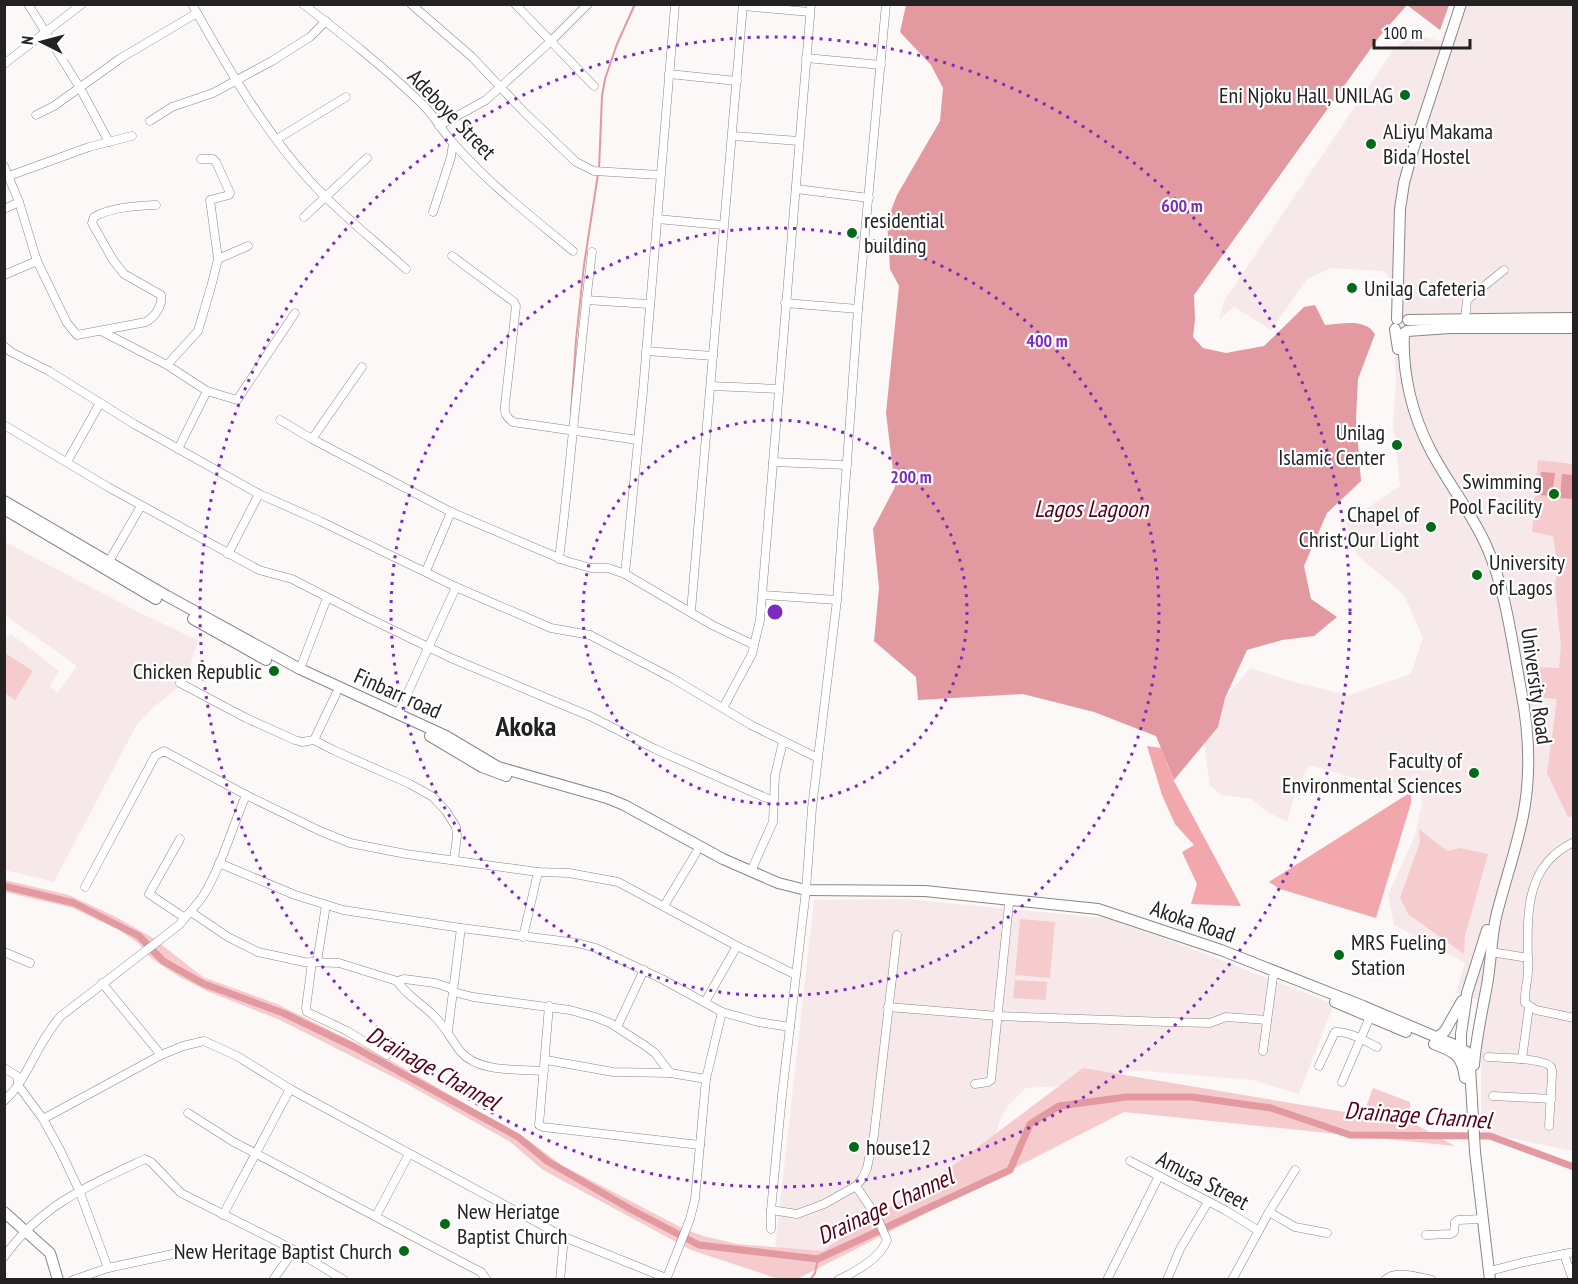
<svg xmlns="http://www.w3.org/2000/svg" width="1578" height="1284" font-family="'PT Sans Narrow',sans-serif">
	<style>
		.built { fill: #f7e9ea }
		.green { fill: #f6cbcd }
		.forest { fill: #f1a7ac }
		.water { fill: #e2999f }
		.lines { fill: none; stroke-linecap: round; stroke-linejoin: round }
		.stream { stroke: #e2999f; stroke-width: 2 }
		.canal { stroke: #e2999f; stroke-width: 7 }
		.street-casing { stroke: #8a8686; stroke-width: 9 }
		.secondary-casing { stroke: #8a8686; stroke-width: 12 }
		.street { stroke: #fff; stroke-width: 8 }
		.secondary { stroke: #fff; stroke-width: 10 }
		.ring { fill: none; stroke: #7b2cbf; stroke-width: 3; stroke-dasharray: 3 6 }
		.poi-dot { fill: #036a17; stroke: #fff; stroke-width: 2 }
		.labels { text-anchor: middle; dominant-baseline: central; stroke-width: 4.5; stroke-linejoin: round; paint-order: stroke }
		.poi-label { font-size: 22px; fill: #232121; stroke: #fff; text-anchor: end }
		.street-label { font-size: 22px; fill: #232121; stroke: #fff }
		.water-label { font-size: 24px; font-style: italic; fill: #580018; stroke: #fff }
		.district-label { font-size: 28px; font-weight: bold; fill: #232121; stroke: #fff }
		.centre { fill: #7b2cbf; stroke: #fff; stroke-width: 3 }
		.ring-label { font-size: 18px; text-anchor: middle; font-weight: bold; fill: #7b2cbf; stroke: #fff; stroke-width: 4.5; stroke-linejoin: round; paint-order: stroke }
	</style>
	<rect width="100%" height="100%" fill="#fdf8f8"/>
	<!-- built -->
	<g class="built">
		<path d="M1456 5H1573V1151L1481 1132V1060L1486 1003 1456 993 1465 963 1394 925 1388 895 1415 835 1422 804 1418 774 1384 787 1310 765 1299 781 1287 822 1266 811 1252 799 1222 795 1210 786 1204 744 1218 727 1225 698 1250 668 1294 682 1349 695 1411 674 1423 638 1404 595 1357 555 1346 522 1400 486 1393 423 1396 382 1393 293 1390 279 1384 271 1331 268 1307 279 1271 330 1234 307 1219 320 1224 301 1393 50 1413 34 1441 41Z"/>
		<path d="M5 542 144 615 198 640 185 682 152 708 136 726 54 882 5 870 4 637 6 639 11 634 59 671 50 686 57 693 77 666 5 615Z"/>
		<path d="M907 899 1105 918 1174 942 1334 1004 1299 1094 1252 1080 1131 1070 1080 1085 1026 1088 1008 1106 1001 1117 993 1145 819 1256 775 1248 814 900Z"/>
	</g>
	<!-- green -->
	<g class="green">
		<path d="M1538 460 1573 464V816L1568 817 1547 773 1557 699 1531 697 1533 667 1559 668 1561 646 1556 598 1555 583 1558 570 1553 536 1532 532Z"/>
		<path d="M5 653 33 671 15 700 5 693Z"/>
		<path d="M1419 829 1447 851 1460 848 1488 854 1465 936 1464 954 1408 914 1400 898 1420 842Z"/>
		<path d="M5 880 69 895 116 917 153 938 203 977 277 1004 390 1060 531 1142 560 1164 682 1228 703 1236 737 1244 822 1251 950 1168 1083 1068 1363 1115 1373 1088 1410 1102 1411 1122 1455 1146 1124 1112 797 1279H779L691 1250 543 1170 509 1141 405 1083 280 1020 207 991 178 976 151 958 138 943 119 930 73 908 5 892Z"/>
		<path d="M1020 919 1055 922 1050 978 1015 975Z"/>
		<path d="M1015 980 1047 982 1046 1000 1013 998Z"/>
	</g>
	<!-- forest -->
	<g class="forest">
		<path d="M1147 746 1161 748 1174 781 1241 906 1191 904 1197 884 1182 852 1194 845 1175 824 1162 795Z"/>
		<path d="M1411 792V803L1376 918 1280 889 1269 882Z"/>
	</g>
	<!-- water -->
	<g class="water">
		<path d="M906 5H1449L1440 30 1407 5 1379 37 1194 295 1195 320 1193 337 1203 348 1226 353 1264 346 1304 307 1315 305 1325 325C1342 324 1365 318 1375 334L1358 379 1356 419 1361 481 1327 513 1304 566 1311 599 1337 617 1314 636 1282 640 1247 650 1225 698 1218 727 1174 780 1156 736 1094 712 1023 694 918 700 916 677 874 641 879 588 873 529 895 487 886 413 899 286 890 269 887 221 897 195 940 121 943 88 931 65 900 32Z"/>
		<path d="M1541 472 1555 473 1552 496 1539 495Z"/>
		<path d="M1562 474 1573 475V499L1560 498Z"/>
	</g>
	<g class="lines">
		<!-- stream -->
		<g class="stream">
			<path d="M599 169 602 96 605 79 617 44 635 4"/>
			<path d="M571 413 576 340 584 265 598 174"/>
			<path d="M810 1280 815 1273 818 1259"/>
		</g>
		<!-- canal -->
		<path class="canal" d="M4 886 74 903 139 936 163 961 204 984 283 1013 354 1047 518 1137 547 1161 632 1210 699 1245 818 1259 1010 1170 1030 1124 1059 1106 1126 1097H1192L1271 1108 1350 1135 1490 1136 1574 1167"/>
		<!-- street casing -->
		<g class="street-casing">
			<g id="street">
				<path d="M28 4 80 88 109 142"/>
				<path d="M192 4C226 65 264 131 311 182 340 214 374 240 406 269"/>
				<path d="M303 4C343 35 383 66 419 101 433 113 441 130 454 144 489 184 532 217 573 251"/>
				<path d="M411 4 472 57 523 111 576 162 594 171 660 175"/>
				<path d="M515 4 594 86"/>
				<path d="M743 6 810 12"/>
				<path d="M806 58 881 65"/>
				<path d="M4 64 82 4"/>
				<path d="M669 74 737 81"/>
				<path d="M36 115 54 106 121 58 197 13"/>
				<path d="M150 121 172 107 213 93 272 61 310 37 326 21"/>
				<path d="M439 126 486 100 550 42 588 4"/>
				<path d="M733 136 799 141"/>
				<path d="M277 139 346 97"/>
				<path d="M4 166 19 202 37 261 67 323 77 335 146 322C155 317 163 305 161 295L124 274 113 260 92 223 94 217C112 207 135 206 156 205"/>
				<path d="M9 176 89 147 132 136"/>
				<path d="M796 189 869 198"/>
				<path d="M4 209 19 202"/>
				<path d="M433 212 451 157 453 143"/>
				<path d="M304 217 367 158"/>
				<path d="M657 219 722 225"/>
				<path d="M452 256 514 302 516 306 505 405C504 413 506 417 513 422L638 440"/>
				<path d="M218 259 248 246"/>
				<path d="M4 275 37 261"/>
				<path d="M586 300 649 304"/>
				<path d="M785 303 858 309"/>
				<path d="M1465 319 1467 300 1504 270"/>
				<path d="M103 332 167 365 207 391 237 400 295 313"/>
				<path d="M4 346 11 352 49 371 134 424 259 494 320 521 456 587 551 628 590 635 672 678 751 725 818 758"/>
				<path d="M646 351 713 356"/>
				<path d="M167 365 198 331 211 287 218 259 210 200 229 195 230 193 216 162 213 159H201"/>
				<path d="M362 367 312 439 451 512 566 561 591 568H608L625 574 712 625 754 645"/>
				<path d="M711 386 779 389"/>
				<path d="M280 420 312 439"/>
				<path d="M4 425 108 487 259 570 292 579 360 614 451 658 592 717 655 749 773 801"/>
				<path d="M178 449 207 391"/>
				<path d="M67 462 100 403"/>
				<path d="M773 462 847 465"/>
				<path d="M228 554 259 494"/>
				<path d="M559 559C572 457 579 354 592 252"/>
				<path d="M108 563 141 506"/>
				<path d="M426 571 451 512"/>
				<path d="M625 574 643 391 675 5"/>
				<path d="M763 595 837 600"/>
				<path d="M691 611 743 4"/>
				<path d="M300 669 327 598"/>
				<path d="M180 683 246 718 295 740 302 742 314 740 333 750 410 784 433 797 446 811 456 827 457 836 454 860"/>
				<path d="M723 708 752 654 760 620 811 4"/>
				<path d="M398 714 456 587"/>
				<path d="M314 740 336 694"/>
				<path d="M180 839 149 894 185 918"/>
				<path d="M1574 842C1521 867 1528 921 1528 970 1528 981 1524 992 1525 1003L1536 1010 1574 1018"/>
				<path d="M219 863 295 895 343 910 461 928 577 943 596 948 662 979 722 1012 758 1022 790 1027"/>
				<path d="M751 871 773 822 775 775 783 742"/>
				<path d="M85 887 155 756 164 751 246 795 320 831 350 843 406 854 538 872 569 873 618 882 737 946 796 975"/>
				<path d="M664 906 696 853"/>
				<path d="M191 912 228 937 258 952 304 962 339 963 397 981C406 995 421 1003 433 1015 446 1027 451 1040 461 1052 479 1073 518 1069 544 1071"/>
				<path d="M523 937 538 872"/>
				<path d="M4 952 30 963"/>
				<path d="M1491 952 1528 958"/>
				<path d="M312 962 306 1008 307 1012 347 1031 387 1055"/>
				<path d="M317 962 326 905"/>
				<path d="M397 981 404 979 435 983 450 988 454 992 473 997 570 1010 595 1017 610 1023 644 1045 655 1053 670 1073"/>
				<path d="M102 983 161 1055"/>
				<path d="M705 1002 737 946"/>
				<path d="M549 1006 539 1125 543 1127 700 1145"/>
				<path d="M888 1007 998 1016 1168 1022 1210 1023 1226 1017 1267 1020"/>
				<path d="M617 1027 644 970"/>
				<path d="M448 1031 461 928"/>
				<path d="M1263 1051 1273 977"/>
				<path d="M1488 1057C1501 1058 1541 1058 1550 1066 1553 1069 1552 1071 1552 1075L1549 1126"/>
				<path d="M1522 1059 1529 1007"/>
				<path d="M546 1060 613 1072 670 1073 706 1079"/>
				<path d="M1319 1066 1335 1032C1349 1031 1365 1041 1377 1047"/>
				<path d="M4 1068 17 1076 18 1085 43 1119 60 1150 79 1190 108 1268 173 1254"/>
				<path d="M1342 1082 1370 1017"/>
				<path d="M975 1084 988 1082 991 1080 1009 904"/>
				<path d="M1493 1096 1551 1099"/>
				<path d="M4 1101C10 1095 16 1089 20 1082 34 1060 43 1036 61 1016L179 925C187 915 196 906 203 896 222 865 232 828 246 795"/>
				<path d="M188 1113 232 1141 471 1267 481 1272 487 1280"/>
				<path d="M43 1119 161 1055 183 1046 204 1041 237 1056 290 1089 564 1237 666 1278"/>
				<path d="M1130 1161 1225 1210 1259 1231"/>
				<path d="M771 1210 797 1214 824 1204 856 1186 862 1179 867 1168 874 1135 897 935"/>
				<path d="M1269 1212 1295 1227 1327 1233"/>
				<path d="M223 1215 290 1089"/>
				<path d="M376 1216 409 1154"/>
				<path d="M771 1229V1210L782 1095 806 890 812 808 837 600 858 309 886 4"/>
				<path d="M1426 1235 1451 1234 1454 1232 1455 1222 1458 1220 1483 1219"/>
				<path d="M1564 1254 1573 1280"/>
				<path d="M4 1257C41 1205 89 1185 145 1159L151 1162 181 1193 294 1250 344 1280"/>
				<path d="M1490 1271 1524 1262 1574 1252"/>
				<path d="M73 1280 108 1268"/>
				<path d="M273 1280 294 1250"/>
				<path d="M560 1280 564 1237"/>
				<path d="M666 1280 690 1219 695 1199 706 1079 722 1012"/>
				<path d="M838 1280C855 1272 880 1259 887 1240L877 1217 856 1186"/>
				<path d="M1107 1280 1159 1176"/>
				<path d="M1167 1280 1180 1249 1208 1202"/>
				<path d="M1232 1280 1269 1212 1295 1170"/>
				<path d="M1385 1280C1395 1269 1418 1277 1432 1280"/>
			</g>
		</g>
		<!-- secondary casing -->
		<g class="secondary-casing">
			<g id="secondary">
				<path d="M1397 319 1400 209 1404 183 1413 150 1461 4"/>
				<path d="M1408 320 1574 318"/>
				<path d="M1395 329 1398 349"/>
				<path d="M1407 331 1450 328H1574"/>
				<path d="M1404 333C1402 373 1412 415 1431 451 1448 483 1471 512 1486 545 1506 590 1512 642 1521 690 1529 731 1531 776 1523 816 1516 851 1504 884 1496 917 1491 940 1491 963 1487 985 1482 1012 1476 1038 1474 1065"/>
				<path d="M4 501 167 596 300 669 446 736 498 767 607 798 624 805 723 859 778 883 806 890 925 891 1098 909 1221 950 1363 1006 1455 1045 1467 1052 1470 1067 1475 1152 1490 1280"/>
				<path d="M4 509 156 599"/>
				<path d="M193 619 266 660"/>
				<path d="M430 736 482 767 506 776"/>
				<path d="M1335 1002 1406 1032"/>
				<path d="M1438 1037 1445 1031 1462 1001"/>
				<path d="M1434 1044C1455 1052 1462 1055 1465 1078"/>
				<path d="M1461 1052V1034L1467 993 1487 930"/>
				<path d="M4 1212 50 1253 58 1280"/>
			</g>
		</g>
		<!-- street -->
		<use href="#street" class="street"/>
		<!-- secondary -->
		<use href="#secondary" class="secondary"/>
	</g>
	<!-- distance rings -->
	<g class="ring">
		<circle cx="775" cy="612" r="192"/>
		<circle cx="775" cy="612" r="384"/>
		<circle cx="775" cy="612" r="575"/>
	</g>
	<!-- markers -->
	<g class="poi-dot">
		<circle cx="1405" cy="95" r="6"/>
		<circle cx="1371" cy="144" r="6"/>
		<circle cx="852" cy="233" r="6"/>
		<circle cx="1352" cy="288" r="6"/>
		<circle cx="1397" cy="445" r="6"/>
		<circle cx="1554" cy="494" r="6"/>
		<circle cx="1431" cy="527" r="6"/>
		<circle cx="1477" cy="575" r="6"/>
		<circle cx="274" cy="671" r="6"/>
		<circle cx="1474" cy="773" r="6"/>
		<circle cx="1339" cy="955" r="6"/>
		<circle cx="854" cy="1147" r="6"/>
		<circle cx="445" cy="1224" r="6"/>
		<circle cx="404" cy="1251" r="6"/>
	</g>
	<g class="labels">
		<!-- poi labels -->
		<g class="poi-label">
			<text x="1393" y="95">Eni Njoku Hall, UNILAG</text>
			<text x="1383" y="131" text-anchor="start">ALiyu Makama<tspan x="1383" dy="25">Bida Hostel</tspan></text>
			<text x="864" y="220" text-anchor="start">residential<tspan x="864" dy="25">building</tspan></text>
			<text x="1364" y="288" text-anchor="start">Unilag Cafeteria</text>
			<text x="1385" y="432">Unilag<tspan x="1385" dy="25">Islamic Center</tspan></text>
			<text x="1542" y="481">Swimming<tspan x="1542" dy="25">Pool Facility</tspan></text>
			<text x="1419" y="514">Chapel of<tspan x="1419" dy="25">Christ Our Light</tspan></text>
			<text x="1489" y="562" text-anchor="start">University<tspan x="1489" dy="25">of Lagos</tspan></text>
			<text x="262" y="671">Chicken Republic</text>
			<text x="1462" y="760">Faculty of<tspan x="1462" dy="25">Environmental Sciences</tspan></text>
			<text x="1351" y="942" text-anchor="start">MRS Fueling<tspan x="1351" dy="25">Station</tspan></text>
			<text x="866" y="1147" text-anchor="start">house12</text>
			<text x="457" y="1211" text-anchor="start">New Heriatge<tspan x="457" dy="25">Baptist Church</tspan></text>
			<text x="392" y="1251">New Heritage Baptist Church</text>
		</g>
		<!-- street labels -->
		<g class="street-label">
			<text transform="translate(452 114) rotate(46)">Adeboye Street</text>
			<text transform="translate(1537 686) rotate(82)">University Road</text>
			<text transform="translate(398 693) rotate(24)">Finbarr road</text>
			<text transform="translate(1193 921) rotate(19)">Akoka Road</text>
			<text transform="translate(1203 1180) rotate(28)">Amusa Street</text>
		</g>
		<!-- water labels -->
		<g class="water-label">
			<text x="1091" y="508">Lagos Lagoon</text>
			<text transform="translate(433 1068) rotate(29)">Drainage Channel</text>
			<text transform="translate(1418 1115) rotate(4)">Drainage Channel</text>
			<text transform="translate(885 1206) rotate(-25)">Drainage Channel</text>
		</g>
		<!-- district labels -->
		<g class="district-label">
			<text x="526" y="725">Akoka</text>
		</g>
	</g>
	<circle cx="775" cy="612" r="9" class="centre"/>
	<g class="ring-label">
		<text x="1182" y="212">600 m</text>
		<text x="1047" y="347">400 m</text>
		<text x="911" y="483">200 m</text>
	</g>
	<!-- border -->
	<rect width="1578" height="1284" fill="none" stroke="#232121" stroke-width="12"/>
	<!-- north arrow -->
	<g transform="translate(42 42) rotate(276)" stroke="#ffffff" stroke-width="4.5" paint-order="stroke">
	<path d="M0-4.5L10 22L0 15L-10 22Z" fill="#232121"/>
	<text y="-9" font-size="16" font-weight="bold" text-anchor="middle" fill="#232121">N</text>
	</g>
	<!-- scale -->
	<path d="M1374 39v9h96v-9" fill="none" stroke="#232121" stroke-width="3"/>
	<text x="1383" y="39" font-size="18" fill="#232121" stroke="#ffffff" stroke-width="4.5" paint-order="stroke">100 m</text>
</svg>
